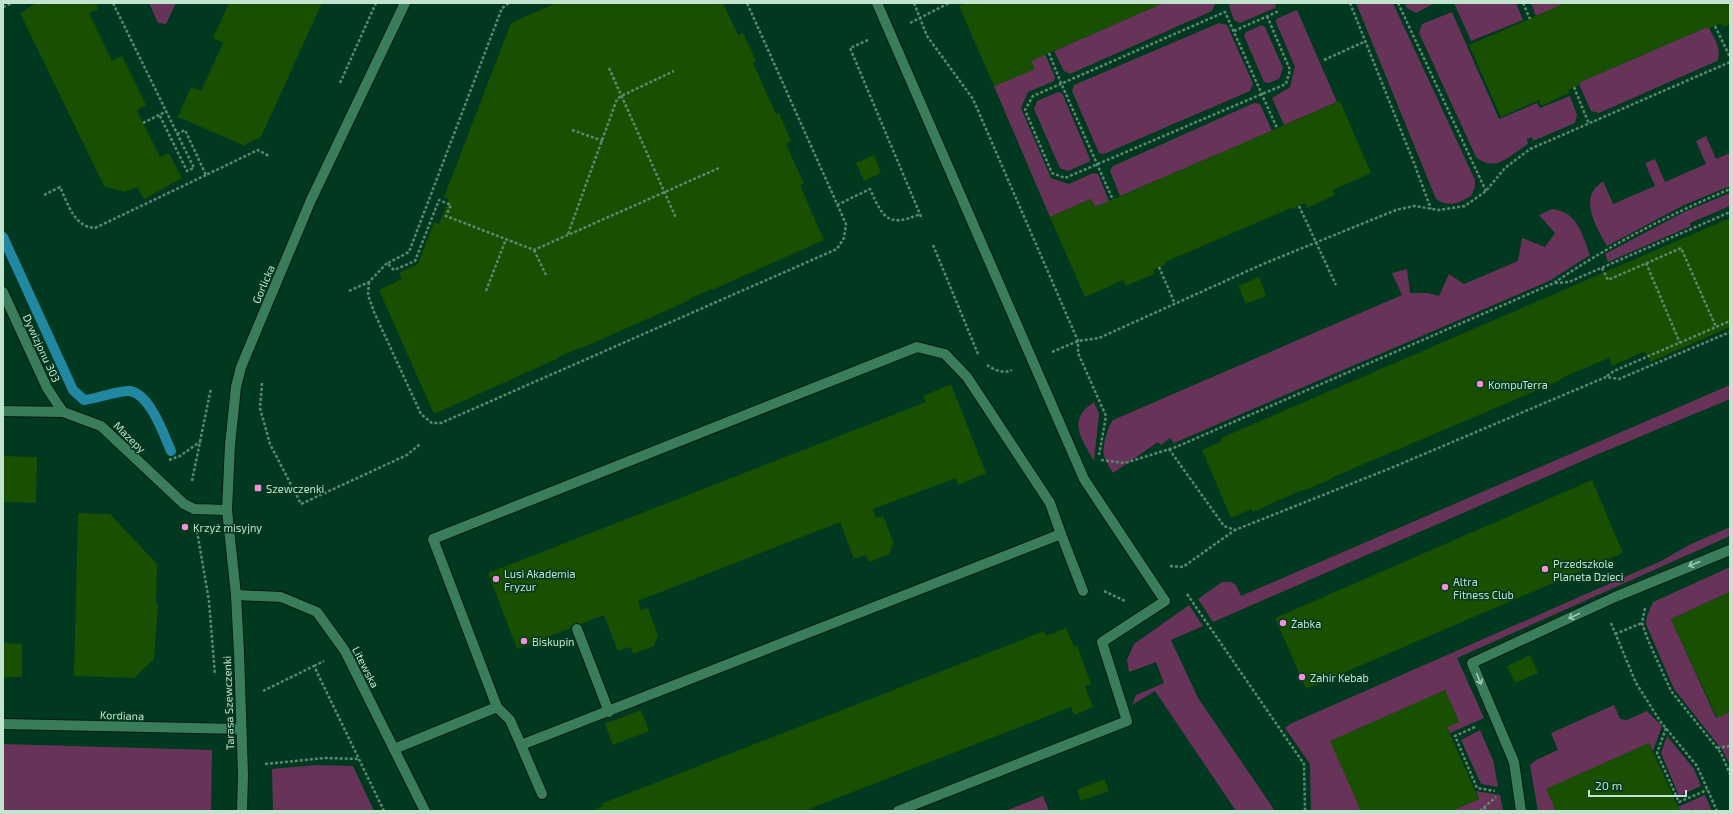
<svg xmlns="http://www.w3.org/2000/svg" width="1733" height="814" font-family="'Exo 2',sans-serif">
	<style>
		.green { fill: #683359 }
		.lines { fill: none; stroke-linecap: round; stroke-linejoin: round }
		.stream { stroke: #2288a1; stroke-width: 10 }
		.building { fill: #184f00 }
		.lane-casing { stroke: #061b10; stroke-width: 12 }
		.street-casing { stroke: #061b10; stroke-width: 12 }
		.secondary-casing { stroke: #061b10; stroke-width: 12 }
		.path { stroke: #5a8871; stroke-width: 2.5; stroke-dasharray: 3 2; stroke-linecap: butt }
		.lane { stroke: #3a7d5a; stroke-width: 10 }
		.street { stroke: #3a7d5a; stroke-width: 10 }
		.secondary { stroke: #3a7d5a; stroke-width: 10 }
		.oneway { stroke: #a0cab2 }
		.poi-dot { fill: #f391d6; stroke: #003820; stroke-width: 1.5 }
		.labels { text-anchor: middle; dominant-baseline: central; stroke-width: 3; stroke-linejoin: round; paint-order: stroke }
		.street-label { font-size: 11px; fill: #c2e4cf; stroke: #003820 }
		.poi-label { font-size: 11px; fill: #c2e4cf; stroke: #003820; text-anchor: start }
	</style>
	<rect width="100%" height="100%" fill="#003820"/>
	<!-- green -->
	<g class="green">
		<path d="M149 3H176L166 24 158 23Z"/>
		<path d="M1163 3 1215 4 1212 11 1070 74 1064 71 1054 51Z"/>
		<path d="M1228 3H1276L1275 8 1240 23 1234 20Z"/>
		<path d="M1356 3H1393L1475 180V187L1471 196C1459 203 1448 208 1436 199Z"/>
		<path d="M1405 3H1435L1416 13 1407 8Z"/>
		<path d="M1454 3H1516L1523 20 1471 41Z"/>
		<path d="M1531 3H1566L1536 16Z"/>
		<path d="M1297 10 1337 102 1284 125 1272 98 1290 87 1295 67 1276 22V19Z"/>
		<path d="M1452 12 1499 119 1537 103 1540 108 1570 96 1577 115 1575 123 1533 141 1532 137 1527 139 1528 144C1511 154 1496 174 1476 157L1419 33 1422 24Z"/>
		<path d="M1219 23 1227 25 1253 84 1250 91 1104 154 1099 153 1072 91 1074 85Z"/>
		<path d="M1262 25 1265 27 1283 68 1279 79 1268 83 1264 82 1244 36 1246 32Z"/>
		<path d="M1707 27 1709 28C1714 38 1723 51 1717 61L1599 113 1591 111 1579 84 1580 82Z"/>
		<path d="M1045 54 1055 77 1054 81 1028 92 1021 108 1051 178 1069 184 1093 173 1098 174 1109 201 1095 207 1091 199 1050 217 994 86 1034 69 1031 61Z"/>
		<path d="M1058 92 1062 93 1090 159 1089 162 1068 171 1060 168 1034 109 1037 101Z"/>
		<path d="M1254 103 1260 104 1272 131 1120 196 1110 171 1113 166Z"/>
		<path d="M1706 136 1716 159 1730 153V186L1684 205 1607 246C1599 232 1585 209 1592 193 1595 187 1599 185 1603 181L1613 204 1655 186 1645 163 1655 159 1665 182 1706 164 1696 141Z"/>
		<path d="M1730 193V206L1690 223 1691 226 1608 262 1605 254 1684 212Z"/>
		<path d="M1552 209C1578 212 1582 234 1590 255L1549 281 1174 443 1170 438 1161 445 1158 442 1113 473C1110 468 1106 462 1104 456 1102 447 1107 428 1113 420L1402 295 1392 273 1407 269 1410 293H1428L1439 296 1449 274 1464 284 1518 261 1522 238 1545 247 1555 233 1539 215Z"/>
		<path d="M1730 385V399L1596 455 1213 622 1198 599 1222 582H1231L1236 585 1241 596Z"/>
		<path d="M1094 402 1099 414 1094 461C1082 439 1066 420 1094 402Z"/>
		<path d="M1730 527V536L1457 658 1484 718 1450 733 1447 727 1459 722 1445 690 1361 811H1311L1310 764 1285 728 1290 724 1661 561 1689 545Z"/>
		<path d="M1730 567V592L1671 619 1716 718 1730 712V765L1723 751 1674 689 1646 624 1647 616 1653 602Z"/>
		<path d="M1189 605 1203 626 1171 640 1198 698 1275 811H1236L1155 691 1132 705 1136 695 1164 683 1156 662 1129 672 1127 660 1134 644Z"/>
		<path d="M1614 705 1620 719 1627 720 1647 711 1662 726 1653 751 1649 743 1547 789 1556 811H1538L1530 765 1536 760 1558 750 1551 733Z"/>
		<path d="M1480 730 1493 760 1498 787 1481 784 1461 740Z"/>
		<path d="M1667 736 1694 769 1701 786 1679 796 1661 753Z"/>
		<path d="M3 744 212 750 211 811H3Z"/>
		<path d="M315 765 353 766 374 811H273L272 769Z"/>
		<path d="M1476 791 1500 795 1503 811H1451L1479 799Z"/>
		<path d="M1705 795 1712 811H1694L1693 809 1688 811H1680L1678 807Z"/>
		<path d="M1043 796 1049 811H1005Z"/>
	</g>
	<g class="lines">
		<!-- stream -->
		<path class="stream" d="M3 237 73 390 84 400C96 399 119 390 130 391 150 394 164 435 171 451"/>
	</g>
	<!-- building -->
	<g class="building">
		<path d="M36 3H96L98 9 89 13 112 61 122 56 146 105 137 110 143 123 160 157 169 153 182 178 144 199 137 187 124 192 104 186 20 13Z"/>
		<path d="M229 3H322L261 137 247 143 245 146 178 117 191 87 201 91 223 43 213 38Z"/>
		<path d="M556 3H723L738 35 743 33 756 61 753 63 776 114 779 113 791 141 786 144 804 184 800 185 824 240 712 290V289L689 299 690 300 582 348 581 347 558 357 559 358 434 414 379 290 402 279 399 273 418 264 434 222 439 224 449 199 444 197 511 23Z"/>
		<path d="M967 3H1163L1031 61 1035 69 994 86 959 6Z"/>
		<path d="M1566 3H1730V24L1723 27 1721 23 1708 29 1707 27 1580 82 1581 84 1568 90 1569 93 1541 106 1539 100 1501 117 1469 45Z"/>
		<path d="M1340 101 1371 173 1333 190 1335 195 1307 208 1305 203 1292 209 1291 208 1165 262 1166 264 1153 270 1154 274 1126 286 1123 280 1085 297 1050 217 1091 199 1095 207Z"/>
		<path d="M874 155 881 173 864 181 856 163Z"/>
		<path d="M1730 218V327L1650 362 1645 351 1612 366 1609 358 1561 378V380L1331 478V479L1303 491 1302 490 1253 512 1251 509 1231 518 1202 450 1222 441 1221 438Z"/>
		<path d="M1259 277 1266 296 1246 304 1238 286Z"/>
		<path d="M951 384 986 473 958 485 956 478 873 509 876 518 883 516 894 543 889 554 869 562 866 555 854 559 840 522 638 601 641 610 648 608 658 635 654 646 633 654 631 647 618 651 604 615 517 649 488 573 926 402 923 396Z"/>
		<path d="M3 456 37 457 36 503 3 502Z"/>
		<path d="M1592 480 1623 553 1306 689 1275 618Z"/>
		<path d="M78 513 110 514 157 564 156 603 158 605 154 659 134 678 74 676Z"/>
		<path d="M1730 592V712L1717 718 1671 619Z"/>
		<path d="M1066 628 1074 647 1077 645 1091 684 1085 686 1093 707 1074 715 1071 707 804 811H591L603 806 601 804 1044 631 1046 636Z"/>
		<path d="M3 643 22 644V677H3Z"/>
		<path d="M1530 655 1538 673 1515 683 1507 666Z"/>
		<path d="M1445 690 1459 722 1447 727 1479 799 1451 811H1361L1330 741Z"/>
		<path d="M641 710 649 731 613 745 605 724Z"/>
		<path d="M1649 743 1680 811H1556L1546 789Z"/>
		<path d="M1104 779 1109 791 1081 801 1077 790Z"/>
	</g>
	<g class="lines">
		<!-- lane casing -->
		<g class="lane-casing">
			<g id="lane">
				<path d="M1061 534 1083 591"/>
				<path d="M577 629 609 712"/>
				<path d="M521 745 542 794"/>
				<path d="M394 749 497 707 433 539 917 347 945 354 967 377 1050 503 1061 534 521 745 510 720 497 707"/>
				<path d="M898 811 1127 721 1102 642 1165 601"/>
			</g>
		</g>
		<!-- street casing -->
		<g class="street-casing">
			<g id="street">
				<path d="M877 3 1084 479 1165 601"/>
				<path d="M3 292 47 388 63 412"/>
				<path d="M3 411 63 412 101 426 184 504 194 509 227 510"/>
				<path d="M3 724 241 729"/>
				<path d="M1521 811 1514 762 1472 663 1615 597 1730 550"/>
			</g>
		</g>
		<!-- secondary casing -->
		<g class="secondary-casing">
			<g id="secondary">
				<path d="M236 595 281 597 317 612 345 651 425 811"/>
				<path d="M242 811 243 775 239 652 236 595 227 510 230 445 236 387 241 367 311 200 405 3"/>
			</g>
		</g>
		<!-- path -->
		<g class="path">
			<path d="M113 3 194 168 187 171 159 114"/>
			<path d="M914 3 927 36 973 99 1078 341V353L1106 416 1099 455"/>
			<path d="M1350 3 1414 163 1431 209"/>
			<path d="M1398 3 1486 191"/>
			<path d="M1523 3 1530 19"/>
			<path d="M3 7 12 3"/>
			<path d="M1267 16 1290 70 1286 84 1262 94 1065 178 1052 173 1025 110 1033 96 1225 12 1277 128"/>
			<path d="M910 23 949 3"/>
			<path d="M1715 26 1730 57"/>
			<path d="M1234 31 1279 11"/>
			<path d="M868 40 850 48 922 219"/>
			<path d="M1049 53 1061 83 1113 200"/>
			<path d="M1324 60 1366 41"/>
			<path d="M609 68 676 218"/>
			<path d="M340 83 376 3"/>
			<path d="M1574 87 1589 124"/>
			<path d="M143 123 167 111"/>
			<path d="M572 130 603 141"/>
			<path d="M177 134 185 130 206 175 258 150 269 156"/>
			<path d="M44 195 60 187C68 204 74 227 95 228L206 175"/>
			<path d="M837 205 870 189C883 218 888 228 920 214"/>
			<path d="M1299 206 1336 285"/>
			<path d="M568 234 617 99 621 96 674 71"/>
			<path d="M933 245 978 354"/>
			<path d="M534 250 546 275"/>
			<path d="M388 263 409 252 502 8 509 3"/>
			<path d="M1646 263 1680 343"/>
			<path d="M1159 267 1175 304"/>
			<path d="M1602 268 1608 280 1681 248 1716 327"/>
			<path d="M369 282 368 295 374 312 421 414 432 423H441L837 249 844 238 846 224 747 3"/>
			<path d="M1555 283 1569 282 1730 212"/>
			<path d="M349 291 369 282 387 263 394 270 415 261 439 200 451 205 446 216 534 250 719 168"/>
			<path d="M486 291 506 239"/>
			<path d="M1052 352 1078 341 1099 338 1263 264 1396 210 1414 206 1439 210 1465 206 1486 191 1505 168 1530 149 1730 62"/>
			<path d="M987 365C994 370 1004 374 1012 370"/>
			<path d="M1607 376 1614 371 1730 321"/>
			<path d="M262 383 260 408 270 444 301 504 407 455 420 444"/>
			<path d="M1169 449 1224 526 1235 530 1391 468 1606 377 1619 379 1730 332"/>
			<path d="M169 460 180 456 201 441"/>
			<path d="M1101 460 1125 463 1176 447 1554 283C1609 245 1669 215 1730 189"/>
			<path d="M192 481 211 388"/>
			<path d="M197 531 209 601 215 675"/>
			<path d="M1170 566 1183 567 1235 530"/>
			<path d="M1104 591 1125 601"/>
			<path d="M1187 594 1304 764 1305 811"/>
			<path d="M1645 608 1642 623 1648 640 1671 691 1721 753 1730 774"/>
			<path d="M1611 623 1636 683 1660 721 1697 766 1717 811"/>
			<path d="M1615 634 1642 623"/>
			<path d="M314 666 324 661"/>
			<path d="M263 691 314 666 384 811"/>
			<path d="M1475 727 1455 736 1477 788 1495 791"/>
			<path d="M1666 728 1657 753 1679 802 1707 790"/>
			<path d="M1717 748 1730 746"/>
			<path d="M265 764 325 758 359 759"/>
			<path d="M1484 807 1486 811"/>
			<path d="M1480 811 1496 797"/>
		</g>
		<!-- lane -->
		<use href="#lane" class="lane"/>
		<!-- street -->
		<use href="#street" class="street"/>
		<!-- secondary -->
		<use href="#secondary" class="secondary"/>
	</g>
	<!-- one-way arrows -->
	<defs><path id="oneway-shaft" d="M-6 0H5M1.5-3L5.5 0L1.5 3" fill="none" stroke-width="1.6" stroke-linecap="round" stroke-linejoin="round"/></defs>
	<g class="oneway">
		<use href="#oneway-shaft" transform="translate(1694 564) rotate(158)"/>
		<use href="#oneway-shaft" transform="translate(1574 616) rotate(155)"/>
		<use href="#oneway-shaft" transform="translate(1479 679) rotate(67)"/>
	</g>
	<!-- markers -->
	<g class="poi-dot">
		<circle cx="1480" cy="384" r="4"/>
		<rect x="254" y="484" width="8" height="8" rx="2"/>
		<circle cx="185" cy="527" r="4"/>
		<circle cx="1545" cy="569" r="4"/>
		<circle cx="496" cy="579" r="4"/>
		<circle cx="1445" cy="587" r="4"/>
		<circle cx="1283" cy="623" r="4"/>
		<circle cx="524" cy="641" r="4"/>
		<circle cx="1302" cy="677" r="4"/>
	</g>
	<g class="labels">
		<!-- street labels -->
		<g class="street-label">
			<text transform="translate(263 284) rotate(-67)">Gorlicka</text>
			<text transform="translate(42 348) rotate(65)">Dywizjonu 303</text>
			<text transform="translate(130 437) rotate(44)">Mazepy</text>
			<text transform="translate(366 667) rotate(63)">Litewska</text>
			<text transform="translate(228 703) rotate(-92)">Tarasa Szewczenki</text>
			<text transform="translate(122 715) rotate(2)">Kordiana</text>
		</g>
		<!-- poi labels -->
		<g class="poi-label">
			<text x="1488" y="384">KompuTerra</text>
			<text x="266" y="488">Szewczenki</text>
			<text x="193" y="527">Krzyż misyjny</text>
			<text x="1553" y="563">Przedszkole<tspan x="1553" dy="13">Planeta Dzieci</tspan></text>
			<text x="504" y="573">Lusi Akademia<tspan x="504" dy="13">Fryzur</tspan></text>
			<text x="1453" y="581">Altra<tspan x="1453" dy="13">Fitness Club</tspan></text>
			<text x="1291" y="623">Żabka</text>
			<text x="532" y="641">Biskupin</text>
			<text x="1310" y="677">Zahir Kebab</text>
		</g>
	</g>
	<!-- border -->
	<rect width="1733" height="814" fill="none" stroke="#c2e4cf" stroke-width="8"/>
	<!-- scale -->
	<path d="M1589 790v6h97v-6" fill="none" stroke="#c2e4cf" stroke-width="2"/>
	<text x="1595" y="790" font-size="12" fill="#c2e4cf" stroke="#003820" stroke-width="3" paint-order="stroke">20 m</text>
</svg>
